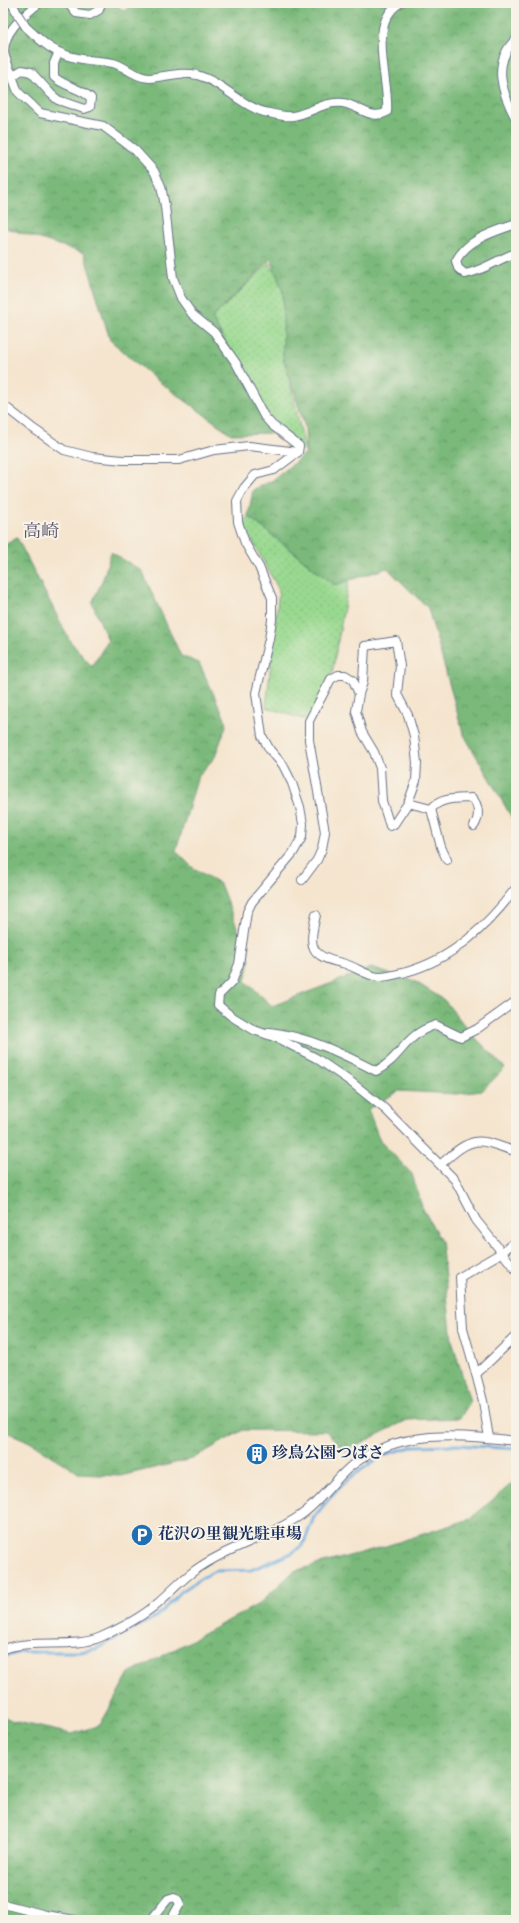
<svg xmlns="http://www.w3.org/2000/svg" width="519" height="1923" font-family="'Old Standard TT','Noto Serif JP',serif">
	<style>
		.grass { fill: url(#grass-dots); stroke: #5a8476 }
		.forest { fill: url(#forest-crowns); stroke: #4a746c }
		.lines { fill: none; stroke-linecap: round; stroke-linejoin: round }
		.stream { stroke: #6cace0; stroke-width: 3 }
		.minor-casing { stroke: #676f86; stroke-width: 10 }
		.minor { stroke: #fff; stroke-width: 8 }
		.minor-bridge-casing { stroke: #676f86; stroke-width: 10; stroke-linecap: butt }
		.minor-bridge { stroke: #fff; stroke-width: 8 }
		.labels { text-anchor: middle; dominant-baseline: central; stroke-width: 4; stroke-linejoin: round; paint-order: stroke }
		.poi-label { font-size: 16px; font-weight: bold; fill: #1b2f5e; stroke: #f7f3e8; text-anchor: start }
		.quarter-label { font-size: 18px; fill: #58556a; stroke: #f7f3e8 }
	</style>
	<defs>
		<pattern id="grass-dots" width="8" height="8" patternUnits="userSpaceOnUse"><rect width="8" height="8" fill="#99d98f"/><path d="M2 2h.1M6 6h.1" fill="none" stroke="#83bb7e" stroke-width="1.8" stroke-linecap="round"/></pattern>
		<pattern id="forest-crowns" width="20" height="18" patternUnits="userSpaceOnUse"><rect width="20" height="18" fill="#7ab97a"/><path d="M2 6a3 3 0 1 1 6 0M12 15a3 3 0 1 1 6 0" fill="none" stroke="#639767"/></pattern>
	</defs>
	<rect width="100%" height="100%" fill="#f7f3e8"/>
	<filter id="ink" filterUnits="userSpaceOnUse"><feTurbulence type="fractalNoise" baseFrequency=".025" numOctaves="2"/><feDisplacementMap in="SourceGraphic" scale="8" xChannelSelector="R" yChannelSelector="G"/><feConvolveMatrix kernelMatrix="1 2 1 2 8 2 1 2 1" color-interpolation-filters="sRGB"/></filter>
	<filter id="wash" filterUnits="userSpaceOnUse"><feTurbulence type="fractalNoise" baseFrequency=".012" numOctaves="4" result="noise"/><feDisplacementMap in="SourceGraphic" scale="16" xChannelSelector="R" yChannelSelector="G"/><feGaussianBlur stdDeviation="0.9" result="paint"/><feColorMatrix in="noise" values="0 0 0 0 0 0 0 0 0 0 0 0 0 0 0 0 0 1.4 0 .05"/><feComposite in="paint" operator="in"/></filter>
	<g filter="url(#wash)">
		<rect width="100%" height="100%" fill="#f5e5cf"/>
		<!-- grass -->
		<g class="grass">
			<path d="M269 263 287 288 283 353 306 453 258 404 212 318Z"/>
			<path d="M248 516 335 585 349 580 331 679 309 721 266 707 279 590 243 524Z"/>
		</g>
		<!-- forest -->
		<g class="forest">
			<path d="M3 3H114L124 11 134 3H516V825L463 733 428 608 387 568 335 585 248 516 253 490 273 480 306 453 305 427 283 358V293L271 259 212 318 274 433 231 434 154 378 110 340 84 253 3 227Z"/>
			<path d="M17 538 70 641 92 667 108 640 92 603 103 579 111 552 142 571 181 656 199 663 227 723 215 757 198 776 176 851 192 867 220 884 250 960 245 981 272 1006 371 968 416 982 444 1000 470 1032 505 1068 482 1091 457 1094 399 1091 368 1109 380 1141 412 1174 422 1207 441 1241 452 1340 470 1402 460 1418 407 1420 345 1451 326 1431 243 1430 192 1459 120 1476 80 1474 34 1444 3 1430V546Z"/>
			<path d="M516 1480V1920H3V1716L13 1721 72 1734 100 1725 129 1674 259 1604 294 1571 386 1546 470 1519Z"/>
		</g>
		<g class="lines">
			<!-- stream -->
			<path class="stream" d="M3 1657 21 1652H80L96 1649 156 1617 182 1591 205 1576 215 1571 251 1570 292 1553 303 1545 314 1517 333 1494 351 1477 383 1455 415 1446 457 1445 516 1449"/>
		</g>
	</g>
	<g filter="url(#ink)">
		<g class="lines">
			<!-- minor casing -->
			<g class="minor-casing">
				<g id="minor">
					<path d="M12 3 18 15"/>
					<path d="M68 3 76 13 90 15 99 10 101 3"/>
					<path d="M26 27C45 45 56 55 82 59 92 61 103 61 113 63 125 66 136 78 149 78 166 77 180 71 197 75 223 82 242 108 269 113 277 115 286 117 293 116 311 113 324 101 343 103 360 106 371 121 387 112 390 79 366 24 400 3"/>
					<path d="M516 39C491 63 502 93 516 119"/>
					<path d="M58 54 54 63V77C65 87 81 88 91 98L90 107 84 109 58 100 51 94 31 72 22 70 12 76 18 92 40 113 103 126 135 150 154 171 161 186 165 206 173 278 181 298 192 314 214 332 236 363 264 416 272 425 299 446 298 452 274 470 255 475 244 488 237 501 238 522 245 543 259 567 272 598V620L269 639 256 693 262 736 270 750 283 765 292 783 300 807 303 824 302 837 293 853 252 902 247 912 239 964 232 982 219 995 218 1005 231 1016 254 1030 277 1038 316 1058 351 1082 385 1109 455 1180 476 1220 516 1270"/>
					<path d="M12 76C10 69 5 59 4 52 4 30 24 16 39 3"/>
					<path d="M516 224C494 232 467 239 456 261L458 268 465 274C483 271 498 259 516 253"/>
					<path d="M3 405 31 427 64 450 92 457 123 460H179L214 450 249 446 298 452"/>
					<path d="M396 641 400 666 397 694 408 715 414 736 417 763 416 781 408 803 394 824 390 826 382 801 380 768 374 752 362 732 356 711 359 694 363 682 365 646Z"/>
					<path d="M408 803 431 809 441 847 447 860"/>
					<path d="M431 809C441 797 457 799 472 798 479 805 480 817 474 826"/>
					<path d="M302 880 317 860 322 849 325 832 309 740V721L331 679 338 675H345L353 680 359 694"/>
					<path d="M316 915C309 945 308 956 342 963 355 966 366 976 379 977 388 977 398 974 406 972 453 959 487 926 516 888"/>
					<path d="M270 1032C309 1037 341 1053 376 1071 402 1058 404 1034 436 1025L461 1037 477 1029 516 1001"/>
					<path d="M441 1164C453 1154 468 1138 485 1142 496 1144 505 1149 516 1151"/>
					<path d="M476 1374 463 1328 460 1277 501 1253 516 1241"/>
					<path d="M489 1438 483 1401 476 1374 515 1337"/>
					<path d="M3 1649C35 1638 74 1649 101 1637 121 1628 142 1617 158 1603 170 1593 181 1580 194 1571 227 1547 268 1538 301 1515 320 1502 333 1481 351 1466 398 1429 460 1434 516 1441"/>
					<path d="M3 1904 46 1915 75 1920"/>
					<path d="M151 1920 168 1899 174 1897 178 1900 180 1904 171 1920"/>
				</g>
			</g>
			<!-- minor -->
			<use href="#minor" class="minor"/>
			<!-- minor-bridge casing -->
			<g class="minor-bridge-casing">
				<path id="minor-bridge" d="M18 15 26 27"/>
			</g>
			<!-- minor-bridge -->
			<use href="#minor-bridge" class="minor-bridge"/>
		</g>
	</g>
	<!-- icons -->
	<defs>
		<g id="building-disc" transform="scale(1.15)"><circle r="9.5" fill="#1f6fb2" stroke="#f7f3e8"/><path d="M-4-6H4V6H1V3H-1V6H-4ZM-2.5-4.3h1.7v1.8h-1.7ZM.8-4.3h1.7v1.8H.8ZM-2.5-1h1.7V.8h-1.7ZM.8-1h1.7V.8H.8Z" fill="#fff"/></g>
		<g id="parking-disc" transform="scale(1.15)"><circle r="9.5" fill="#1f6fb2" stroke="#f7f3e8"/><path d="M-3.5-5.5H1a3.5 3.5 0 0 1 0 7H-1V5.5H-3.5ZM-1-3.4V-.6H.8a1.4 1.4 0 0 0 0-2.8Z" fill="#fff"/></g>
	</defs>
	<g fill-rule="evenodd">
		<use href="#building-disc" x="257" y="1454"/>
		<use href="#parking-disc" x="142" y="1535"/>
	</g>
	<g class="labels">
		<!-- poi labels -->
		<g class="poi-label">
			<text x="272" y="1454">珍鳥公園つばさ</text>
			<text x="158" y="1535">花沢の里観光駐車場</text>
		</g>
		<!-- quarter labels -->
		<g class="quarter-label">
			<text x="41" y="532">高崎</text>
		</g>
	</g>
	<!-- margin -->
	<rect width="519" height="1923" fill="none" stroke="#f7f3e8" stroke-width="16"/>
</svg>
